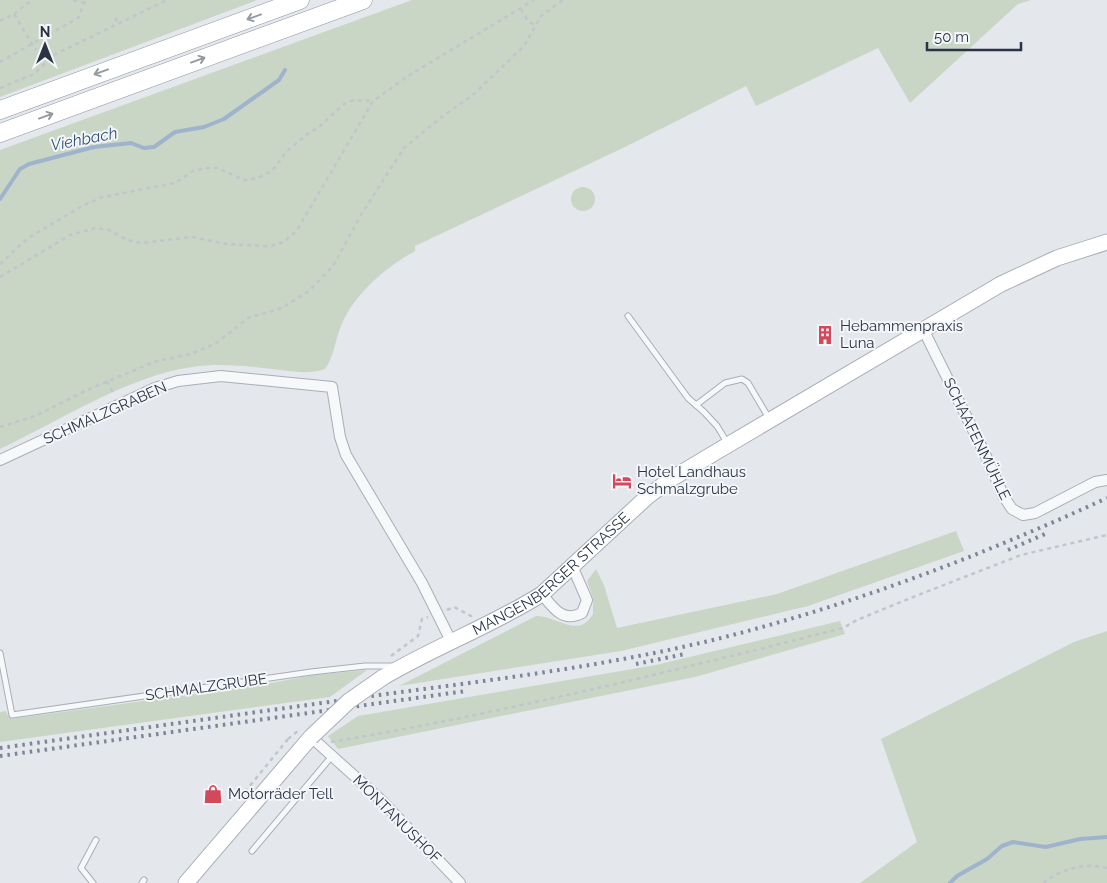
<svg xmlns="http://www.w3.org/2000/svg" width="1107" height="883" font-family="Raleway,sans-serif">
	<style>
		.green { fill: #c9d6c5 }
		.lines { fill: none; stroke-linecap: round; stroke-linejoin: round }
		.stream { stroke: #9fb4cc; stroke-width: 4 }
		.service-casing { stroke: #a9aeb7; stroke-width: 7 }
		.minor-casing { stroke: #a9aeb7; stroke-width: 12 }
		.secondary-casing { stroke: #a9aeb7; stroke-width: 17 }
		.trunk-casing { stroke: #8b94a3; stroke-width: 19 }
		.path { stroke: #c2c5cb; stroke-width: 2.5; stroke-dasharray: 4 4; stroke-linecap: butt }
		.service { stroke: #f7f8fa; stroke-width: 5 }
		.minor { stroke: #f7f8fa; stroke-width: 10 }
		.secondary { stroke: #fff; stroke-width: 15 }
		.trunk { stroke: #fff; stroke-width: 18 }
		.rail { stroke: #7d8696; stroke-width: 4; stroke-dasharray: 2.5 5; stroke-linecap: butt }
		.secondary-bridge-casing { stroke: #a9aeb7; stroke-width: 17; stroke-linecap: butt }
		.path-bridge { stroke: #c2c5cb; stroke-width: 2.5; stroke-dasharray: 4 4; stroke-linecap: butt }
		.secondary-bridge { stroke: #fff; stroke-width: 15 }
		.oneway { stroke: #959aa2 }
		.labels { text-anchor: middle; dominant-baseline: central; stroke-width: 4; stroke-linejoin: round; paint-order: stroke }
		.poi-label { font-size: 15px; fill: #2b3445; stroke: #f4f6f9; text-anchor: start }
		.street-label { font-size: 15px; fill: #2b3445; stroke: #f4f6f9 }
		.water-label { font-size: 16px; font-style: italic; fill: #34527a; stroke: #f4f6f9 }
	</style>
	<rect width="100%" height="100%" fill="#e4e7ec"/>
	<!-- green -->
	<g class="green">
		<path d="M0 0H257L0 97Z"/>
		<path d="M412 0H1031L1018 4 910 103 878 48 756 106 746 86 625 147 415 246V251C386 267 354 294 341 326 335 340 334 357 325 369 308 375 290 371 272 369 245 366 219 363 192 367 130 375 57 422 0 449V150Z"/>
		<circle cx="583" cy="199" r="12"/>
		<path d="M956 531 964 551 808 606 621 651 399 686 536 616C556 615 578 640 593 614V598L587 581 596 569 604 585 617 628 777 594Z"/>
		<path d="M840 621 845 634 695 677 338 749 328 736 358 716 656 665Z"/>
		<path d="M1107 631V883H860L917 842 881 739 1074 642Z"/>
		<path d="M367 670 330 697 0 742V712L6 711 10 719 261 685 313 675Z"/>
	</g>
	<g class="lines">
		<!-- stream -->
		<g class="stream">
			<path d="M0 199 20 169 29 164 94 147 131 143 144 148 154 147 175 132 204 127 224 119 279 80 285 70"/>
			<path d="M950 883 957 876 987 859 1002 846 1013 842 1046 847 1080 839 1107 837"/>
		</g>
		<!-- service casing -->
		<g class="service-casing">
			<g id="service">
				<path d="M628 316 688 398 704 412 717 426 728 444"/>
				<path d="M696 405 725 383 742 379 748 383 770 420"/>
				<path d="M0 653 12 715 311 672 365 666H395"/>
				<path d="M252 851 332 756"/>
				<path d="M93 883 81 868 96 840"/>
				<path d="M142 883 144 880"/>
			</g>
		</g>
		<!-- minor casing -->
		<g class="minor-casing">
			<g id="minor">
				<path d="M923 329 985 454 1004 497 1012 509 1023 515 1035 513 1095 482 1107 480"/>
				<path d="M0 460 155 388 178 381 221 376 332 387 340 437 346 455 422 583 451 641"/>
				<path d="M542 594C553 608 563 623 582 613L587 600 573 568"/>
				<path d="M311 737 381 800 460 883"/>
			</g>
		</g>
		<!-- secondary casing -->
		<g class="secondary-casing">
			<g id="secondary">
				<path id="s1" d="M382 678C434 647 491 626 542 594L647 497 671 479 716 452 1001 284 1057 258 1107 242"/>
				<path d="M186 883 311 737"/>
			</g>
		</g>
		<!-- trunk casing -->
		<g class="trunk-casing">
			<g id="trunk">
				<path d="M0 110 300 0"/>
				<path d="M0 133 363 0"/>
			</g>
		</g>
		<!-- path -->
		<g class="path">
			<path d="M73 0 85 3"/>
			<path d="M521 9 528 21 535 25"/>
			<path d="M14 14 32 0"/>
			<path d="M115 18 118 23"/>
			<path d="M0 21 14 14 36 50"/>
			<path d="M0 62 78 18 86 0"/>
			<path d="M0 88 34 74 54 55 167 0"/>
			<path d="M0 264 28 238 84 205 103 197 175 183 193 171 207 168H217L244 180 258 178 272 171 287 151 309 133 319 127 344 104 354 100 373 101"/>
			<path d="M0 277 70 235 96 228 109 230 127 240 142 243 192 237 226 244 265 246C280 246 287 240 297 230L373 101 408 76 534 0"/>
			<path d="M107 381 114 395"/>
			<path d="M0 427 35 416 87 390 154 362 190 354 215 344 248 318 282 308 309 291 333 266 362 213 404 148 443 116 474 94 524 46 541 16 563 0"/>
			<path d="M447 610 454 607 471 616 474 615"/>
			<path d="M391 656 418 636 422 619 428 617"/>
			<path d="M331 742C504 713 673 671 843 628L857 620 913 597 1021 555 1107 535"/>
			<path d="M240 798 288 739"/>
			<path d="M1043 883C1062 869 1084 862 1107 868"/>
		</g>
		<!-- service -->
		<use href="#service" class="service"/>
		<!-- minor -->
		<use href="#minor" class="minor"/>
		<!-- secondary -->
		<use href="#secondary" class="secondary"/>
		<!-- trunk -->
		<use href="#trunk" class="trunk"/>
		<!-- rail -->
		<g class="rail">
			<path d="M1008 550 1045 534"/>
			<path d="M636 664 685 654"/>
			<path d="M0 748C129 730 257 712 386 694 500 679 613 665 725 637 857 603 983 555 1107 498"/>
			<path d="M0 756 466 691"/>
		</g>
		<!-- secondary-bridge casing -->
		<g class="secondary-bridge-casing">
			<path id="secondary-bridge" d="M311 737 349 701 382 678"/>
		</g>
		<!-- path-bridge -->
		<path class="path-bridge" d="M288 739 299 730"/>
		<!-- secondary-bridge -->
		<use href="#secondary-bridge" class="secondary-bridge"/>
	</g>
	<!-- one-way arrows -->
	<defs><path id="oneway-shaft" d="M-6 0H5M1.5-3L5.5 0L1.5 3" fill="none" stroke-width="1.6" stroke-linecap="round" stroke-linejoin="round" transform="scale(1.25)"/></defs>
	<g class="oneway">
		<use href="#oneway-shaft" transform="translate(254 17) rotate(160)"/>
		<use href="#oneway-shaft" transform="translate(198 60) rotate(-20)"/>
		<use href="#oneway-shaft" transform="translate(101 72) rotate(160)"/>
		<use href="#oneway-shaft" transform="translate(46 116) rotate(-20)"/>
	</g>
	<!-- icons -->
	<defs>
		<g id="building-bare" transform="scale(1.5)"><path d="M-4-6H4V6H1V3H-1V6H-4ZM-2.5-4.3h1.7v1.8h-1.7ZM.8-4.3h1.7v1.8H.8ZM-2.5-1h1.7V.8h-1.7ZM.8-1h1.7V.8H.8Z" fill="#d1495b" stroke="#f4f6f9" stroke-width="2.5" paint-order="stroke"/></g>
		<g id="hotel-bare" transform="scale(1.5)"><path d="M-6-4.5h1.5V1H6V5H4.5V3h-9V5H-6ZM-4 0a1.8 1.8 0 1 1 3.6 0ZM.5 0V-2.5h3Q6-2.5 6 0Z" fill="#d1495b" stroke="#f4f6f9" stroke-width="2.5" paint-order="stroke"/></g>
		<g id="shop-bare" transform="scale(1.5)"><path d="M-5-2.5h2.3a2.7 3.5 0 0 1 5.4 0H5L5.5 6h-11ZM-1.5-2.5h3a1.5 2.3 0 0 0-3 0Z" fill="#d1495b" stroke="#f4f6f9" stroke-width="2.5" paint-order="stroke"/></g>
	</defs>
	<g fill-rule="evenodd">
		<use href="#building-bare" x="825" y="335"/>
		<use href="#hotel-bare" x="622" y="481"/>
		<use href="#shop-bare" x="213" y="794"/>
	</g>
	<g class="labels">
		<!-- poi labels -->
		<g class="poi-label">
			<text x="840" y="326">Hebammenpraxis<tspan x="840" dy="17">Luna</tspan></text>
			<text x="637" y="472">Hotel Landhaus<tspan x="637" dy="17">Schmalzgrube</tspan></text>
			<text x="228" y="794">Motorräder Tell</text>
		</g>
		<!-- street labels -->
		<g class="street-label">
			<text transform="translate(105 413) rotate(-24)">SCHMALZGRABEN</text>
			<text transform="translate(977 439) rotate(64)">SCHAAFENMÜHLE</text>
			<text stroke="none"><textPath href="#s1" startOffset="200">MANGENBERGER STRASSE</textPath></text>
			<text transform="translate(206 687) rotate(-8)">SCHMALZGRUBE</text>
			<text transform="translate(397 819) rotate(45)">MONTANUSHOF</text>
		</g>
		<!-- water labels -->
		<g class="water-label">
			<text transform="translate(84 139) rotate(-11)">Viehbach</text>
		</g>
	</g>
	<!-- north arrow -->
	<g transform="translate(45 45)" stroke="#f4f6f9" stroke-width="4" paint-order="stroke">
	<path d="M0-4L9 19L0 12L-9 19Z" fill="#2b3445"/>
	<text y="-8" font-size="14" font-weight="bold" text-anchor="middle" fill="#2b3445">N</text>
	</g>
	<!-- scale -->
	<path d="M927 42v8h94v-8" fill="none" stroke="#2b3445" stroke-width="2.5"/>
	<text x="934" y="42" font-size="15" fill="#2b3445" stroke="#f4f6f9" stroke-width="4" paint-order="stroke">50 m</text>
</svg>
